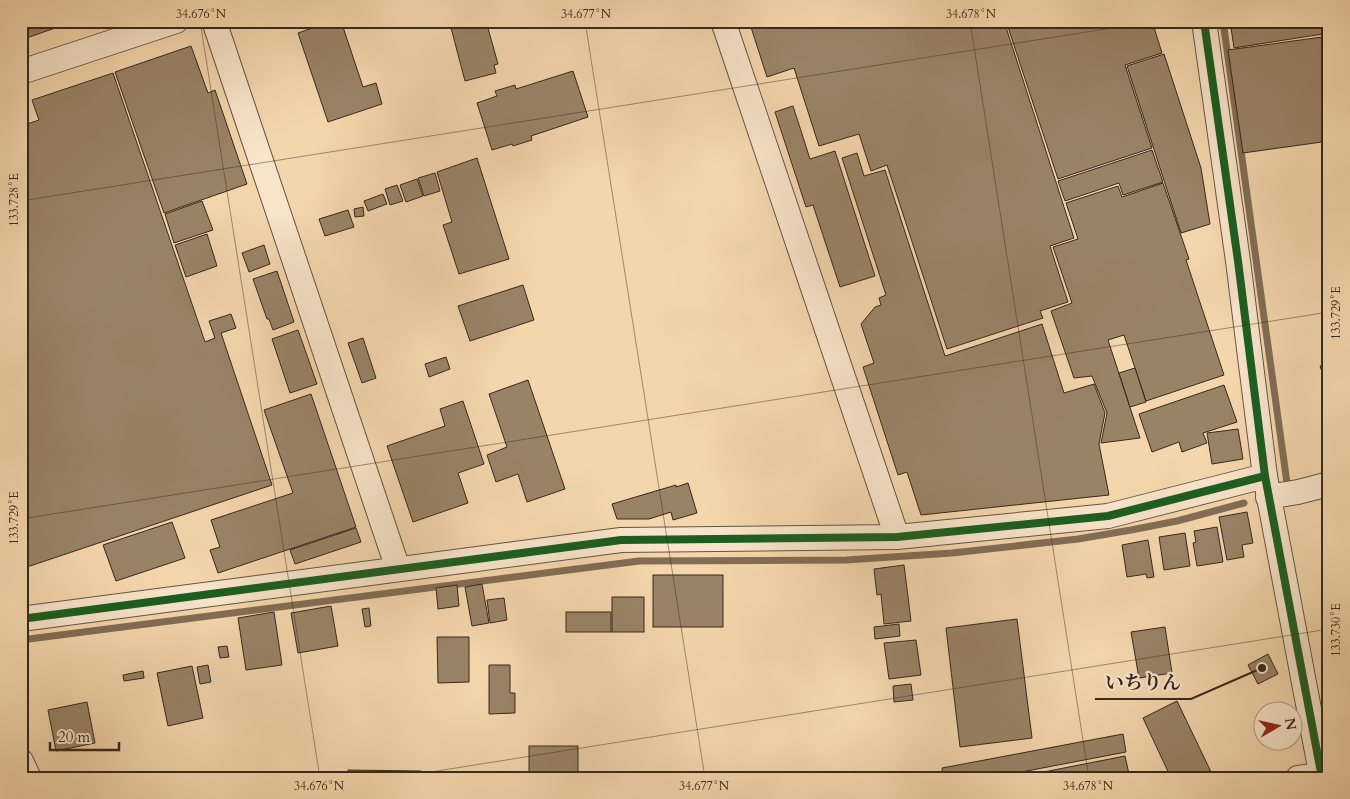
<svg xmlns="http://www.w3.org/2000/svg" width="1350" height="799" font-family="Cardo,'Noto Serif JP',serif">
	<style>
		.lines { fill: none; stroke-linecap: round; stroke-linejoin: round }
		.stream { stroke: #826d55; stroke-width: 7 }
		.building { fill: #998367; stroke: #37291b }
		.minor-casing { stroke: #665440; stroke-width: 26 }
		.minor { stroke: #f8e4ca; stroke-width: 24 }
		.cycleway-casing { stroke: #f8e4ca; stroke-width: 11 }
		.cycleway { stroke: #1b5e20; stroke-width: 8 }
		.ticks { fill: none; stroke: #37291b; stroke-width: 1; stroke-opacity: 0.45 }
		.leader { fill: none; stroke: #37291b; stroke-width: 2 }
		.callout-dot { fill: #37291b; stroke: #f8e4ca; stroke-width: 2 }
		.callout-label { font-size: 19px; text-anchor: middle; font-weight: bold; fill: #37291b; stroke: #f8e4ca; stroke-width: 4.5; stroke-linejoin: round; paint-order: stroke }
		.neatline { fill: none; stroke: #37291b; stroke-width: 2 }
		.ticks-label { font-size: 12px; text-anchor: middle; fill: #37291b }
	</style>
	<rect width="100%" height="100%" fill="#f4d6ad"/>
	<filter id="stains"><feTurbulence type="fractalNoise" baseFrequency=".004" numOctaves="4"/><feColorMatrix values="0 0 0 0 .2 0 0 0 0 .09 0 0 0 0 .02 0 0 0 .5 -.17"/></filter>
	<radialGradient id="worn" r=".72"><stop offset=".6" stop-color="#630" stop-opacity="0"/><stop offset="1" stop-color="#630" stop-opacity=".3"/></radialGradient>
	<g class="lines">
		<!-- stream -->
		<g class="stream">
			<path d="M1223 21 1287 483"/>
			<path d="M21 640 639 561 846 560 952 553 1078 539 1131 530 1177 521 1244 503"/>
		</g>
	</g>
	<!-- building -->
	<g class="building">
		<path d="M21 21H75L21 40Z"/>
		<path d="M332 21H341L363 87 376 83 382 104 328 122 298 33Z"/>
		<path d="M459 21H486L498 64 494 65 496 73 465 81 450 24Z"/>
		<path d="M749 21H1004L1074 238 1050 246 1068 302 1040 311 1043 318 947 349 887 165 871 171 859 134 819 146 794 68 767 77Z"/>
		<path d="M1006 21H1152L1162 53 1125 65 1152 148 1058 179Z"/>
		<path d="M1230 21H1329V33L1234 48Z"/>
		<path d="M1329 36V141L1243 153 1228 50Z"/>
		<path d="M191 46 208 93 215 90 247 184 164 213 115 72Z"/>
		<path d="M1164 54 1201 168 1210 224 1181 233 1127 66Z"/>
		<path d="M573 71 588 117 531 136 532 140 513 146 512 144 492 150 477 103 497 96 495 91 515 85 516 89Z"/>
		<path d="M113 73 205 342 215 338 209 321 231 314 236 328 221 333 272 485 21 569V126L39 120 32 100Z"/>
		<path d="M793 106 810 159 835 151 875 276 840 287 813 205 806 207 775 112Z"/>
		<path d="M1152 150 1163 182 1123 195 1119 183 1065 201 1058 181Z"/>
		<path d="M857 153 864 176 885 170 945 356 1042 324 1064 393 1094 384 1105 413 1099 444 1109 495 921 515 907 472 898 475 863 367 874 363 861 324 875 307 881 305 879 298 886 295 842 158Z"/>
		<path d="M477 158 509 259 459 274 443 225 452 222 437 172Z"/>
		<path d="M435 173 440 191 424 196 418 178Z"/>
		<path d="M417 179 423 196 406 202 400 185Z"/>
		<path d="M1163 183 1189 259 1186 260 1224 375 1146 401 1124 335 1108 340 1140 438 1101 443 1107 413 1092 376 1074 378 1051 311 1072 303 1053 247 1078 239 1066 203 1118 186 1122 197Z"/>
		<path d="M397 185 403 201 390 205 385 189Z"/>
		<path d="M383 194 387 204 368 211 364 201Z"/>
		<path d="M202 201 213 230 174 243 165 214Z"/>
		<path d="M363 207 364 216 355 217 354 209Z"/>
		<path d="M348 210 354 227 325 236 319 219Z"/>
		<path d="M207 234 217 266 186 277 175 245Z"/>
		<path d="M264 245 270 264 249 272 242 253Z"/>
		<path d="M277 271 294 322 273 330 269 319H267L253 279Z"/>
		<path d="M523 285 534 320 470 341 458 306Z"/>
		<path d="M298 330 317 384 290 393 272 339Z"/>
		<path d="M363 338 376 378 362 383 348 343Z"/>
		<path d="M446 357 450 369 429 377 425 364Z"/>
		<path d="M1329 364V393L1320 366Z"/>
		<path d="M1135 368 1146 402 1130 407 1119 373Z"/>
		<path d="M528 380 565 489 527 502 518 474 496 482 487 455 507 447 489 394Z"/>
		<path d="M1224 385 1237 422 1203 433 1207 443 1182 452 1179 442 1152 452 1139 414Z"/>
		<path d="M311 394 356 527 218 573 210 550 220 547 211 520 293 493 264 410Z"/>
		<path d="M463 401 484 464 458 473 468 503 413 522 387 446 445 426 440 409Z"/>
		<path d="M1238 429 1243 459 1212 464 1207 433Z"/>
		<path d="M688 483 697 513 673 520 671 512 649 519H617L612 504 676 485V487Z"/>
		<path d="M1247 512 1253 543 1242 545 1244 557 1227 560 1219 517Z"/>
		<path d="M172 522 185 558 116 581 103 545Z"/>
		<path d="M1217 527 1223 562 1197 566 1193 543 1196 542 1194 531Z"/>
		<path d="M356 528 361 542 295 564 290 550Z"/>
		<path d="M1185 533 1190 566 1164 570 1159 537Z"/>
		<path d="M1148 540 1154 577 1147 578 1146 574 1127 577 1122 545Z"/>
		<path d="M904 565 911 621 884 624 881 594 877 595 874 569Z"/>
		<rect x="653" y="575" width="70" height="52"/>
		<path d="M482 584 489 623 472 626 465 587Z"/>
		<path d="M457 585 459 606 438 609 436 588Z"/>
		<rect x="612" y="597" width="32" height="35"/>
		<path d="M504 598 507 620 490 623 487 600Z"/>
		<path d="M331 606 338 646 298 653 291 613Z"/>
		<path d="M369 608 371 626 365 627 362 609Z"/>
		<path d="M274 612 282 665 246 670 238 618Z"/>
		<rect x="566" y="612" width="45" height="20"/>
		<path d="M1017 619 1032 738 960 747 946 628Z"/>
		<path d="M899 624 900 636 875 639 874 627Z"/>
		<path d="M1165 627 1172 673 1139 678 1131 632Z"/>
		<path d="M437 637H469V682L438 683Z"/>
		<path d="M916 640 921 675 889 679 884 643Z"/>
		<path d="M227 646 229 657 220 658 218 647Z"/>
		<path d="M1268 654 1278 674 1258 684 1248 665Z"/>
		<path d="M208 665 211 682 200 684 197 667Z"/>
		<path d="M489 665H510V693H515V713L489 714Z"/>
		<path d="M192 666 203 718 168 726 157 673Z"/>
		<path d="M143 671 144 678 124 681 123 675Z"/>
		<path d="M911 684 913 700 894 702 893 686Z"/>
		<path d="M1177 701 1211 772 1199 778H1171L1143 718Z"/>
		<path d="M87 702 95 743 56 751 48 710Z"/>
		<path d="M1123 734 1126 752 990 778H943L942 768Z"/>
		<rect x="529" y="746" width="49" height="32"/>
		<path d="M1125 756 1129 774 1109 778H1013Z"/>
		<path d="M348 770 421 771V778H348Z"/>
		<rect x="423" y="772" width="49" height="6"/>
	</g>
	<g class="lines">
		<!-- minor casing -->
		<g class="minor-casing">
			<g id="minor">
				<path d="M214 21 398 569"/>
				<path d="M723 21 897 537"/>
				<path d="M1204 21 1238 261 1265 476 1322 778"/>
				<path d="M21 72 176 21"/>
				<path d="M1268 497 1298 492 1329 484"/>
				<path d="M21 619 621 540 897 537 1108 516 1265 476"/>
				<path d="M21 761 29 778"/>
				<path d="M1298 778 1321 775"/>
			</g>
		</g>
		<!-- minor -->
		<use href="#minor" class="minor"/>
		<!-- cycleway casing -->
		<g class="cycleway-casing">
			<g id="cycleway">
				<path d="M1204 21 1238 261 1265 476 1322 778"/>
				<path d="M21 619 621 540 897 537 1108 516 1265 476"/>
			</g>
		</g>
		<!-- cycleway -->
		<use href="#cycleway" class="cycleway"/>
	</g>
	<!-- ticks -->
	<path class="ticks" d="M200 21 320 778M585 21 705 778M970 21 1089 778M21 201 1156 21M21 519 1329 312M393 778 1329 629"/>
	<!-- callouts -->
	<path class="leader" d="M1262 668L1191 699H1095"/>
	<circle class="callout-dot" cx="1262" cy="668" r="5"/>
	<g class="callout-label">
		<text x="1143" y="689">いちりん</text>
	</g>
	<!-- margin -->
	<rect width="1350" height="799" fill="none" stroke="#f4d6ad" stroke-width="55"/>
	<!-- north arrow -->
	<g transform="translate(1278 726) rotate(81)"><circle r="24" fill="#f8e4ca" stroke="#ab9984"/>
	<path d="M0-4L9 19L0 12L-9 19Z" fill="#8f2418"/>
	<text y="-8" font-size="14" font-weight="bold" text-anchor="middle" fill="#37291b">N</text>
	</g>
	<!-- scale -->
	<path d="M50 742v8h69v-8" fill="none" stroke="#37291b" stroke-width="2.5"/>
	<text x="58" y="742" font-size="15" fill="#37291b" stroke="#f8e4ca" stroke-width="4" paint-order="stroke">20 m</text>
	<rect x="28" y="28" width="1294" height="744" class="neatline"/>
	<g class="ticks-label">
		<text x="201" y="18">34.676°N</text>
		<text x="586" y="18">34.677°N</text>
		<text x="971" y="18">34.678°N</text>
		<text transform="translate(14 200) rotate(-90)" y="4">133.728°E</text>
		<text transform="translate(1336 313) rotate(-90)" y="4">133.729°E</text>
		<text transform="translate(14 518) rotate(-90)" y="4">133.729°E</text>
		<text transform="translate(1336 630) rotate(-90)" y="4">133.730°E</text>
		<text x="319" y="790">34.676°N</text>
		<text x="704" y="790">34.677°N</text>
		<text x="1088" y="790">34.678°N</text>
	</g>
	<rect width="100%" height="100%" filter="url(#stains)"/>
	<rect width="100%" height="100%" fill="url(#worn)"/>
</svg>
